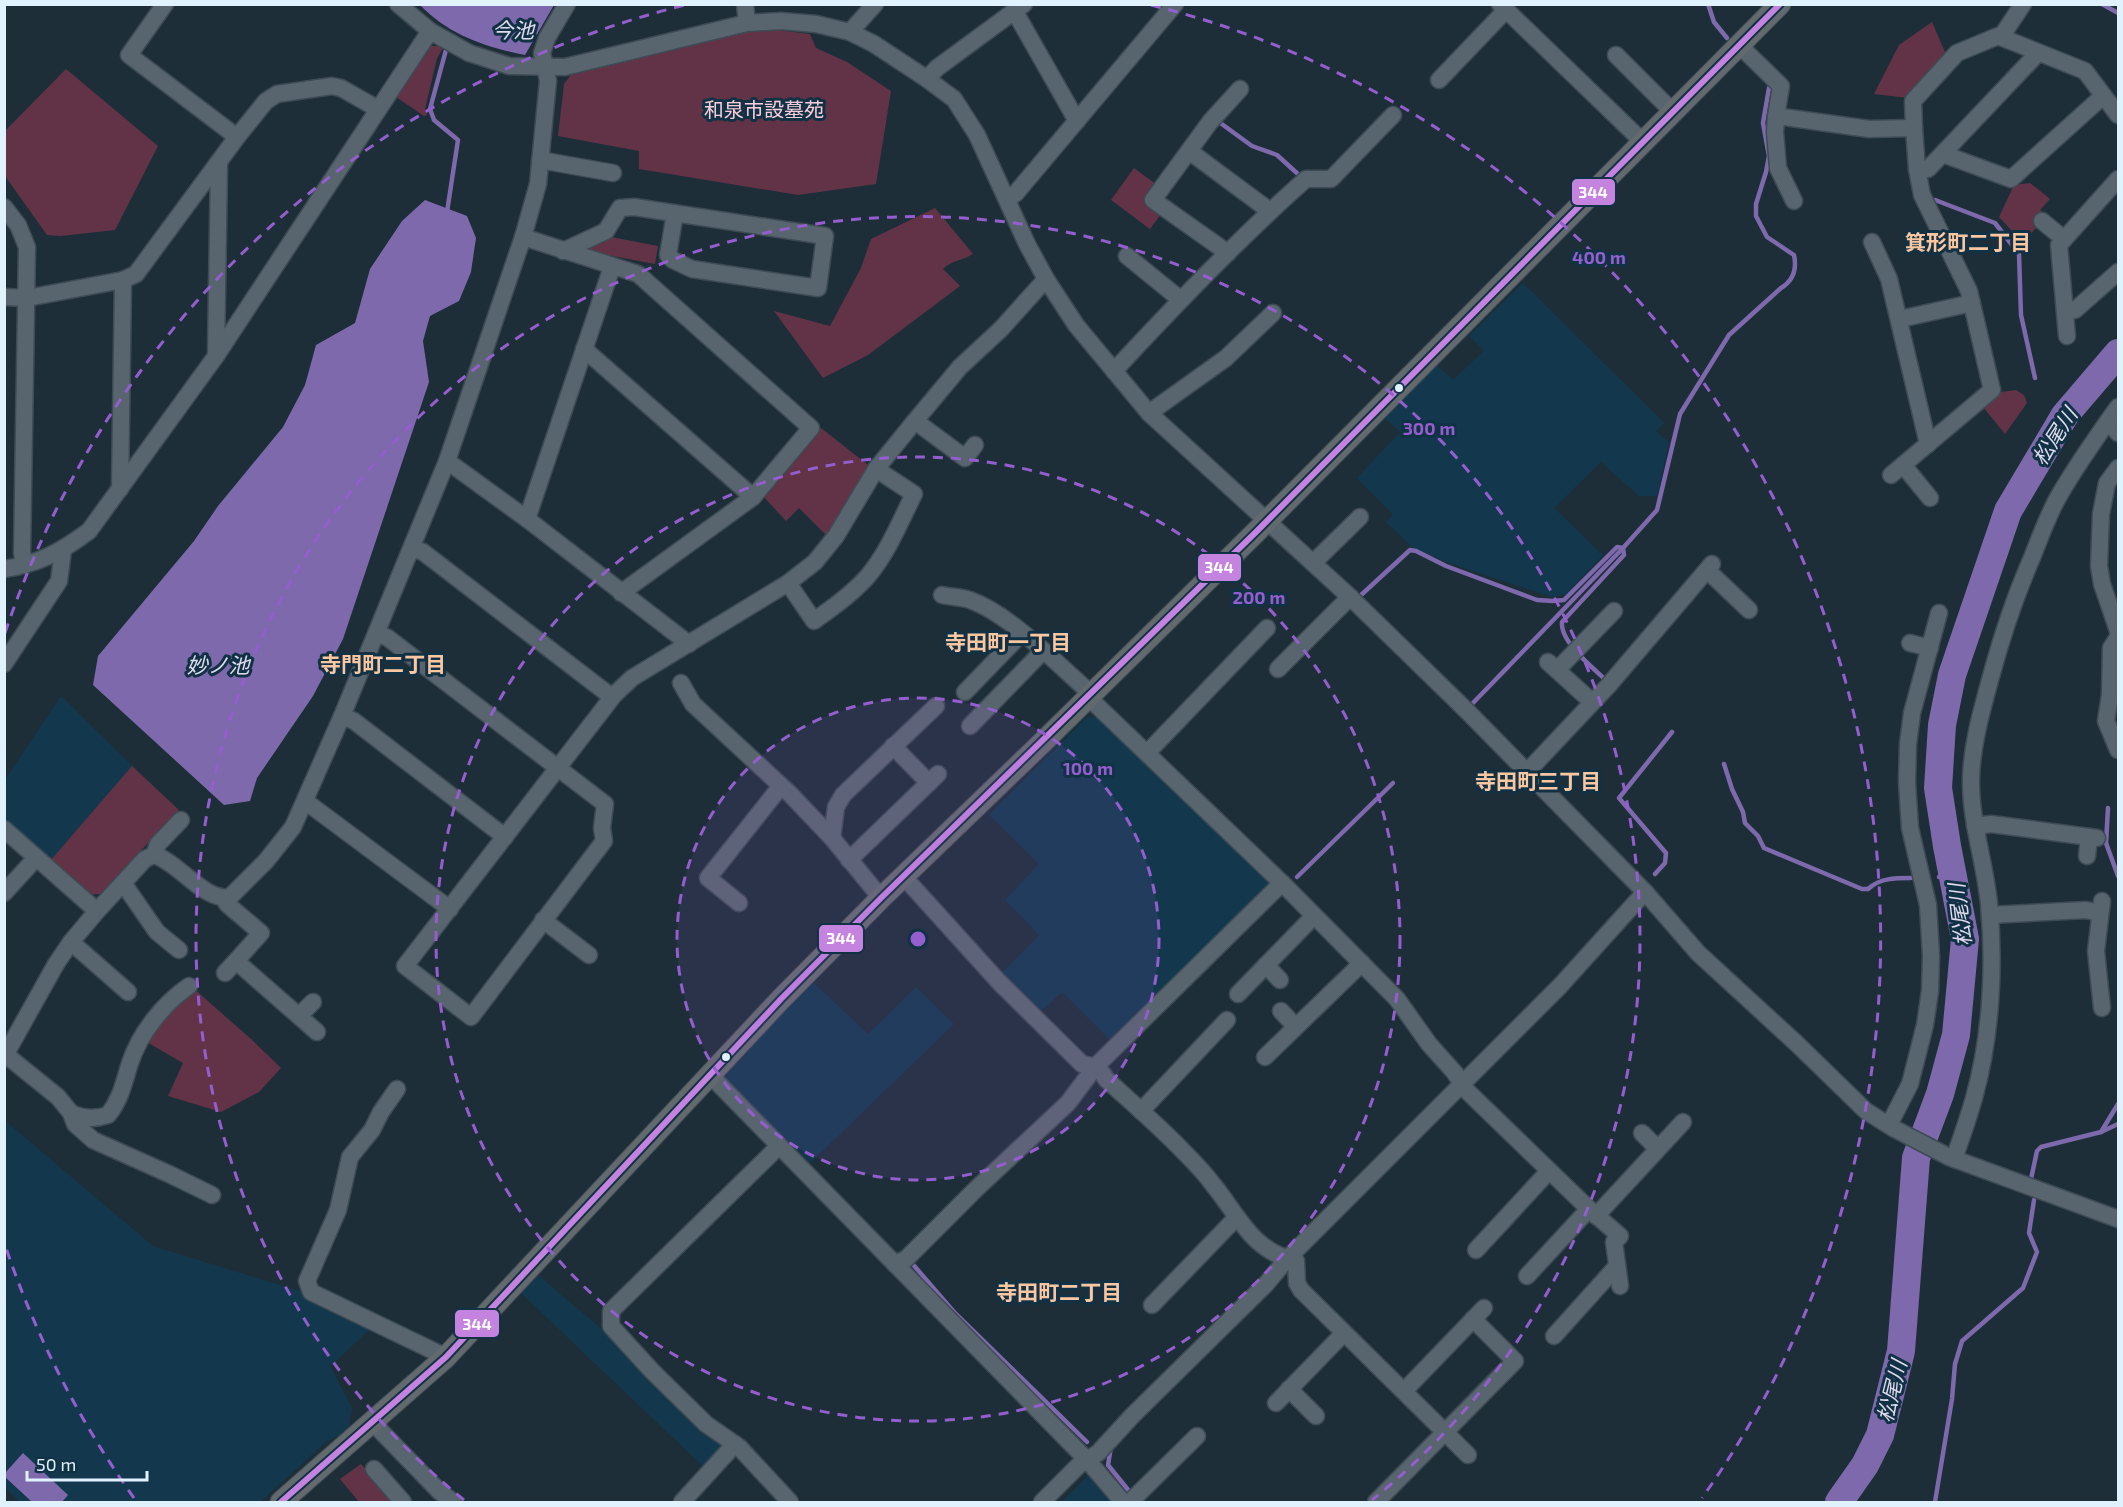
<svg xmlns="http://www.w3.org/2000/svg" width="2123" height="1507" font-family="'Exo 2','Noto Sans JP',sans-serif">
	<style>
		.built { fill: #13384e }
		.green { fill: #623347 }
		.water { fill: #7d69ac }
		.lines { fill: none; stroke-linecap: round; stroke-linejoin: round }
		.stream { stroke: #7d69ac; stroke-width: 4.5 }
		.river { stroke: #7d69ac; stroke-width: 28 }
		.minor-casing { stroke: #3e4b54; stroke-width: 19 }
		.major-casing { stroke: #3e4b54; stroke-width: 23 }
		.minor { stroke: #58656e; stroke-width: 16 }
		.major { stroke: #636a6e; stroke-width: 21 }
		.bus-1-casing { stroke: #113144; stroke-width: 10 }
		.bus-1 { stroke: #c483df; stroke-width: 6 }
		.ring { fill: none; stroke: #945ecf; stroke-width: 3; stroke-dasharray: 10 8 }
		.bus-dot { fill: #e0f2fe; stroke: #113144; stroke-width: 2 }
		.labels { text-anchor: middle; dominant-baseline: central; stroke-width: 6; stroke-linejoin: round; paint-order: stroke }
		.park-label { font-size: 20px; fill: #fecedd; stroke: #113144 }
		.water-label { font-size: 21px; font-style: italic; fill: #e1dbef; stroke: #113144 }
		.neighbourhood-label { font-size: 21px; font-weight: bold; fill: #fcc7a0; stroke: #113144 }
		.centre { fill: #945ecf; stroke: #113144; stroke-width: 3 }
		.ring-label { font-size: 18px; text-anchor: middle; font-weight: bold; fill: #945ecf; stroke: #113144; stroke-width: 6; stroke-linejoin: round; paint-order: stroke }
		.line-badge { stroke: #113144; stroke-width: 2 }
		.badge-label { font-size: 16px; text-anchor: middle; font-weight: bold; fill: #fff }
	</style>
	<rect width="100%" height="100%" fill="#1d2e38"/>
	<!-- built -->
	<g class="built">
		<path d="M1523 283 1664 423 1656 432 1669 442 1657 496H1639L1601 462 1554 508 1603 555 1565 595 1552 597 1446 562 1412 547 1386 522 1393 514 1357 478 1400 432 1383 417 1437 365 1453 380 1484 351 1469 336Z"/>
		<path d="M61 696 132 766 50 861 5 820V780Z"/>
		<path d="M1088 716 1097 718 1273 886 1114 1044 1062 992 1037 1015 999 976 1039 935 1005 900 1039 864 989 815Z"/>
		<path d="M812 981 868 1034 916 987 954 1024 810 1163 726 1080 727 1073Z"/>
		<path d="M4 1120 153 1246 299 1291 319 1303 374 1326 330 1366 352 1408 348 1432 327 1441 260 1502H20L4 1487Z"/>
		<path d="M538 1275 606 1333 646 1379 695 1426 726 1449 707 1470 521 1293Z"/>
		<path d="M1088 1476 1111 1502H1062Z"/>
	</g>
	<!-- green -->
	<g class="green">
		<path d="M1932 22 1947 57 1908 98 1874 94 1899 45Z"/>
		<path d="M754 30H777L810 34 816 48 847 62 891 91 876 184 798 195 639 169V151L558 136 564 84 571 75Z"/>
		<path d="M431 46H440L443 48 437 58 425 109 427 115 424 116 396 97Z"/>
		<path d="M66 69 158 146 115 230 61 236 47 235 5 176V131Z"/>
		<path d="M1134 168 1157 185 1145 202 1161 214 1150 229 1111 200Z"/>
		<path d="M2030 183 2050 199 2040 210 2046 216 2023 243 1999 217 2014 185Z"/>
		<path d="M935 208 973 254C964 260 950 261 943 269L960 286 868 355 823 378 774 311 830 326 861 268 871 239Z"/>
		<path d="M611 237 658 246 655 264 597 253 589 249Z"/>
		<path d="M2016 390 2024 395 2027 403 2005 434 1983 407 2001 392Z"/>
		<path d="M821 428 868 465 827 536 799 508 786 521 763 496Z"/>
		<path d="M132 766 179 810 100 894 86 895 50 861Z"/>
		<path d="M192 987 251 1039 281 1068 259 1092 221 1112 168 1096 183 1063 145 1041Z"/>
		<path d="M361 1464 393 1500 390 1502H359L340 1479Z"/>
	</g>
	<!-- water -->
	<g class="water">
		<path d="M420 5H554L525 55C485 47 449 35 420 5Z"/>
		<path d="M425 200 467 216 476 238 471 272 459 301 430 316 423 341 429 382 343 639 313 696 257 778 250 801 224 805 93 685 98 656 194 541 218 506 283 427 305 385 316 345 355 323 370 269 402 221Z"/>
		<path d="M23 1453 68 1495 62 1502H32L5 1477V1473Z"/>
	</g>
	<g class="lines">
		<!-- stream -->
		<g class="stream">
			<path d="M1708 4 1714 22 1727 38"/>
			<path d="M2102 4 2118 13"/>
			<path d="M446 50 430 109 434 120 458 140 447 212"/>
			<path d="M1219 122 1252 146 1277 155 1299 175"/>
			<path d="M1935 200 1995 223 2019 254 2021 315 2035 378"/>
			<path d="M2118 354V356"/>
			<path d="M1360 596 1410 550 1416 551 1446 566 1537 600 1553 601 1564 600 1617 547 1623 548"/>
			<path d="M1607 681C1593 668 1560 642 1562 622L1624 555 1623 548"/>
			<path d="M1471 705 1623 548 1657 510 1680 414 1729 335 1781 288C1794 280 1797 269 1794 255L1767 237 1756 216V204L1766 172 1769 156 1763 123 1769 88"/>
			<path d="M1724 764 1732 789 1743 812 1745 823 1758 836 1764 848 1862 889H1868C1880 878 1895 878 1911 878"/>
			<path d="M2108 808 2106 843 2118 876"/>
			<path d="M1655 874 1665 863 1666 853 1619 798 1672 732"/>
			<path d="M1297 877 1393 783"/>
			<path d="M1939 877H1953"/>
			<path d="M2101 1132 2118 1104"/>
			<path d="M2031 1179 2037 1151 2041 1147 2101 1132 2118 1124"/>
			<path d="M911 1260 910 1261 954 1312 1087 1442"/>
			<path d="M1111 1447 1108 1465 1133 1496"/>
			<path d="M1935 1502 1952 1399 1955 1364 1962 1341 2023 1288 2037 1252 2029 1233 2034 1200"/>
		</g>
		<!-- river -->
		<path class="river" d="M1839 1502 1865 1465 1880 1435 1901 1351 1916 1158 1940 1094 1956 1035 1965 939 1947 846 1938 788 1942 725 1952 675 2008 511 2065 415 2118 353"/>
		<!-- minor casing -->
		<g class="minor-casing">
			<g id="minor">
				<path d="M165 4 129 55 237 137"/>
				<path d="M398 4 430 31 469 53 509 66 565 67 747 23 781 21 816 24 850 32 874 44 927 79 954 99 977 135 1027 244 1046 279 1076 325 1149 413 1350 597 1466 710 1645 892 1698 953 1796 1043 1866 1111 1893 1128 1949 1157 2118 1219"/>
				<path d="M745 4 747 23"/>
				<path d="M1500 4 1643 142"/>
				<path d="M1015 12 1077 121"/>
				<path d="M850 32 875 4"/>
				<path d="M2001 37 2023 4"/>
				<path d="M1739 45 1781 86 1776 116 1869 129 1914 128 1917 169 1922 195 1969 291 1992 390 1891 475"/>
				<path d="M1616 55 1673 112"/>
				<path d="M927 79 937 68 1024 4"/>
				<path d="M1439 80 1506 10"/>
				<path d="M1776 116 1775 132 1778 168 1794 201"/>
				<path d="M1914 128 1913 101 1957 53 1998 36 2085 71 2118 115"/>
				<path d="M1189 151 1270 211"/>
				<path d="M1943 154 2011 179 2103 96"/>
				<path d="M540 160 613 173"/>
				<path d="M1917 169H1928L2038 53"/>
				<path d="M1008 199 1016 193 1175 4"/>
				<path d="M4 207 18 225 27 247 22 553 25 565"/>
				<path d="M2042 221 2064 239"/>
				<path d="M523 237 638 274 811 428 753 497 621 593"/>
				<path d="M1872 242 1889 279 1928 444"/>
				<path d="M563 251 606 231 620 208 634 207 825 236 818 288 692 269 673 260 668 255 675 213"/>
				<path d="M1228 253 1153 200 1210 122 1240 89"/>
				<path d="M1127 256 1181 300"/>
				<path d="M4 297 27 298 123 280 136 274 237 137 266 101 277 94 332 86 341 88 378 109"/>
				<path d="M2065 311 2075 310 2118 272"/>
				<path d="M1900 319 1972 303"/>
				<path d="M2067 336 2059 245 2118 179"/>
				<path d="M584 349 753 497"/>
				<path d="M216 355 219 164"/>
				<path d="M1114 371C1175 305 1238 239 1306 179H1331L1393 115"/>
				<path d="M1149 413 1226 358 1273 313"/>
				<path d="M915 421 965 458 975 445"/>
				<path d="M2109 421 2118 433"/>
				<path d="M447 461 527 519 689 644"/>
				<path d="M1903 465 1930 498"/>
				<path d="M2118 468 2107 483 2101 514 2099 566 2102 584 2118 631"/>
				<path d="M120 489 123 280"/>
				<path d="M527 519 612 267"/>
				<path d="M412 548 423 552 612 697"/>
				<path d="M1313 563 1360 517"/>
				<path d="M4 569C39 564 62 551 89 531L216 356 430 31"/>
				<path d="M1707 570 1749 610"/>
				<path d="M788 583 814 621C833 607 852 594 868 576 888 552 900 522 914 494L876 469"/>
				<path d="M942 595C951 597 961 597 970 600 1009 614 1054 661 1086 689L1088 697 1282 883 1397 999 1429 1044 1455 1073 1465 1089 1589 1209 1620 1236 1614 1242 1620 1286"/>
				<path d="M377 633 388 638 605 804 602 828 604 841 471 1017 405 966 614 695 632 678 788 583 815 562 836 536 876 469 915 421 960 367 1001 329 1046 279"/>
				<path d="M2118 637 2111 648 2110 695 2106 721 2118 750"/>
				<path d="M1910 643 1930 648"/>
				<path d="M1548 662 1592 702"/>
				<path d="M4 664 59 581 63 550"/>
				<path d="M1278 669 1350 597"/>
				<path d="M1557 670 1614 611"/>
				<path d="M681 683 693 704 790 794 832 838 881 898"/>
				<path d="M965 692 1022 633"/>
				<path d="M342 716 354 721 505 837"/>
				<path d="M970 726 1043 651"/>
				<path d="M893 746 929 783"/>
				<path d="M1147 753 1267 628"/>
				<path d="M1526 773 1608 686 1712 564"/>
				<path d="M305 801 450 909"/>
				<path d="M1975 826 1991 824 2097 838"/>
				<path d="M4 829 97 911"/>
				<path d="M832 838 836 807 843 795 936 706"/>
				<path d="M154 855 158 844 181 820"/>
				<path d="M2087 856 2089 837"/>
				<path d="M849 860 938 774"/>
				<path d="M904 877 999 982 1082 1064C1094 1066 1100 1068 1106 1079 1132 1103 1159 1126 1183 1151 1193 1161 1203 1171 1211 1182 1238 1214 1251 1251 1296 1261L1297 1283 1301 1290 1468 1455"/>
				<path d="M123 883 157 932 179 950"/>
				<path d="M4 893 36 858"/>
				<path d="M224 898 227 904 261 933 236 961 317 1032"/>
				<path d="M2102 901 2096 951 2102 1008"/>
				<path d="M739 903 708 878 781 786"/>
				<path d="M1990 915 2086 910 2100 913"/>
				<path d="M543 920 589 955"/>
				<path d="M71 942 128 992"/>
				<path d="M1266 965 1280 980"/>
				<path d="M225 973 236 961"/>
				<path d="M1238 994 1314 916"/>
				<path d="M1281 1011 1295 1026"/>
				<path d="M299 1016 313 1002"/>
				<path d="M6 1055 58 1097 71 1113 75 1124 93 1140 169 1174 212 1195"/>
				<path d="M4 1057 56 964 71 942 97 911 145 859 154 855C179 862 204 902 230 897L266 861 293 827 342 716 447 461 523 237 538 184 548 81 542 53 547 38 567 4"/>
				<path d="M1265 1057 1362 963"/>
				<path d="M710 1075 1088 1461 1123 1502"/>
				<path d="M397 1089 381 1112 372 1130 350 1157 338 1210 307 1281 311 1292 446 1357"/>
				<path d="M1141 1111 1227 1020"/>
				<path d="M71 1113C83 1119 96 1119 108 1115 121 1099 124 1082 130 1063 140 1033 163 1004 189 986"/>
				<path d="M1889 1125 1910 1084 1925 1025 1930 991 1931 956 1928 905 1910 828 1907 782 1908 744 1912 713 1939 613"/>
				<path d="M1642 1133 1657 1148"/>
				<path d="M779 1146 611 1311V1326L652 1371 706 1424 739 1447 790 1502"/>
				<path d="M1954 1159C1961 1139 1968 1119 1974 1098 1991 1037 1995 967 1989 904 1985 862 1970 821 1971 778 1972 745 1981 713 1990 680 2001 639 2014 599 2031 560 2040 538 2048 514 2060 494 2078 463 2098 435 2118 407"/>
				<path d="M1596 1216 1683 1122"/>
				<path d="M1476 1250 1549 1171"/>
				<path d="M895 1264 906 1259 975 1190 1068 1103 1095 1067 1282 883"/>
				<path d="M1527 1276 1589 1209"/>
				<path d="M1152 1305 1236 1218"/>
				<path d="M1554 1336 1617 1266"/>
				<path d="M1289 1389 1316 1416"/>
				<path d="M1404 1391 1484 1308"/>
				<path d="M1276 1403 1344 1333"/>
				<path d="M372 1422 439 1491 453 1502"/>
				<path d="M374 1469 403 1502"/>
				<path d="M682 1502 735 1444"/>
				<path d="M1042 1502 1079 1465 1098 1453 1133 1415 1266 1284 1287 1259 1560 986 1645 892"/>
				<path d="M1130 1502 1197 1436"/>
				<path d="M1376 1502 1515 1361 1473 1319"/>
			</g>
		</g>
		<!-- major casing -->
		<g class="major-casing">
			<path id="major" d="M281 1502 446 1357 781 999 881 898 1047 738 1256 532 1780 4"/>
		</g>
		<!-- minor -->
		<use href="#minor" class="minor"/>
		<!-- major -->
		<use href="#major" class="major"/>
		<!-- bus-1 casing -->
		<g class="bus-1-casing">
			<path id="bus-1" d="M281 1502 446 1357 781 999 881 898 1256 532 1780 4"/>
		</g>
		<!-- bus-1 -->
		<use href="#bus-1" class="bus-1"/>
	</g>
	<!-- distance rings -->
	<circle cx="918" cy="939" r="241" fill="#945ecf" fill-opacity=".12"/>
	<g class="ring">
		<circle cx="918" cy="939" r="241"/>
		<circle cx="918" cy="939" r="482"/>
		<path d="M464 1500A722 722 0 1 1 1372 1500"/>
		<path d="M134 1498A963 963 0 0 1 5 1245M5 633A963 963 0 0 1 685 5M1151 5A963 963 0 0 1 1702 1498"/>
	</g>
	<!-- markers -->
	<g class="bus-dot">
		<circle cx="1399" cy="388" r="5"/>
		<circle cx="726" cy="1057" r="5"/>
	</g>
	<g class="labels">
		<!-- park labels -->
		<g class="park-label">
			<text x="764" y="109">和泉市設墓苑</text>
		</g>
		<!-- water labels -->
		<g class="water-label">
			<text x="513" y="29">今池</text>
			<text transform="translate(2054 436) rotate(-57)">松尾川</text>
			<text x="218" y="664">妙ノ池</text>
			<text transform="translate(1959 915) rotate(-97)">松尾川</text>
			<text transform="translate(1891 1391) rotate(-76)">松尾川</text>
		</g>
		<!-- neighbourhood labels -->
		<g class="neighbourhood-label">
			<text x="1968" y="241">箕形町二丁目</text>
			<text x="1008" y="641">寺田町一丁目</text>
			<text x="383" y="663">寺門町二丁目</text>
			<text x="1538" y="780">寺田町三丁目</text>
			<text x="1059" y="1291">寺田町二丁目</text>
		</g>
	</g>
	<circle cx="918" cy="939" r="9" class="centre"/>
	<g class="ring-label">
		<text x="1599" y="264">400 m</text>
		<text x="1429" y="435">300 m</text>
		<text x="1259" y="604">200 m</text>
		<text x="1088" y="775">100 m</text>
	</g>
	<g class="line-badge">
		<rect x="1571" y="178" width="45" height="28" rx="6" fill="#c483df"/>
		<rect x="1197" y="553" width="45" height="29" rx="6" fill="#c483df"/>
		<rect x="818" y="924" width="46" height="29" rx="6" fill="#c483df"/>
		<rect x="454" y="1309" width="46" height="29" rx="6" fill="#c483df"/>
	</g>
	<g class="badge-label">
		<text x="1593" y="198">344</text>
		<text x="1219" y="573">344</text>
		<text x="841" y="944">344</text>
		<text x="477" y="1330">344</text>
	</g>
	<!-- border -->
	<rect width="2123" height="1507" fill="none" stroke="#e0f2fe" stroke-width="12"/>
	<!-- scale -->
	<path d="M27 1471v9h120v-9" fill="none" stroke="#e0f2fe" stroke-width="3"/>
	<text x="36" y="1471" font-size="18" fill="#e0f2fe" stroke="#113144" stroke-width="4.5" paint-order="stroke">50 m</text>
</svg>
